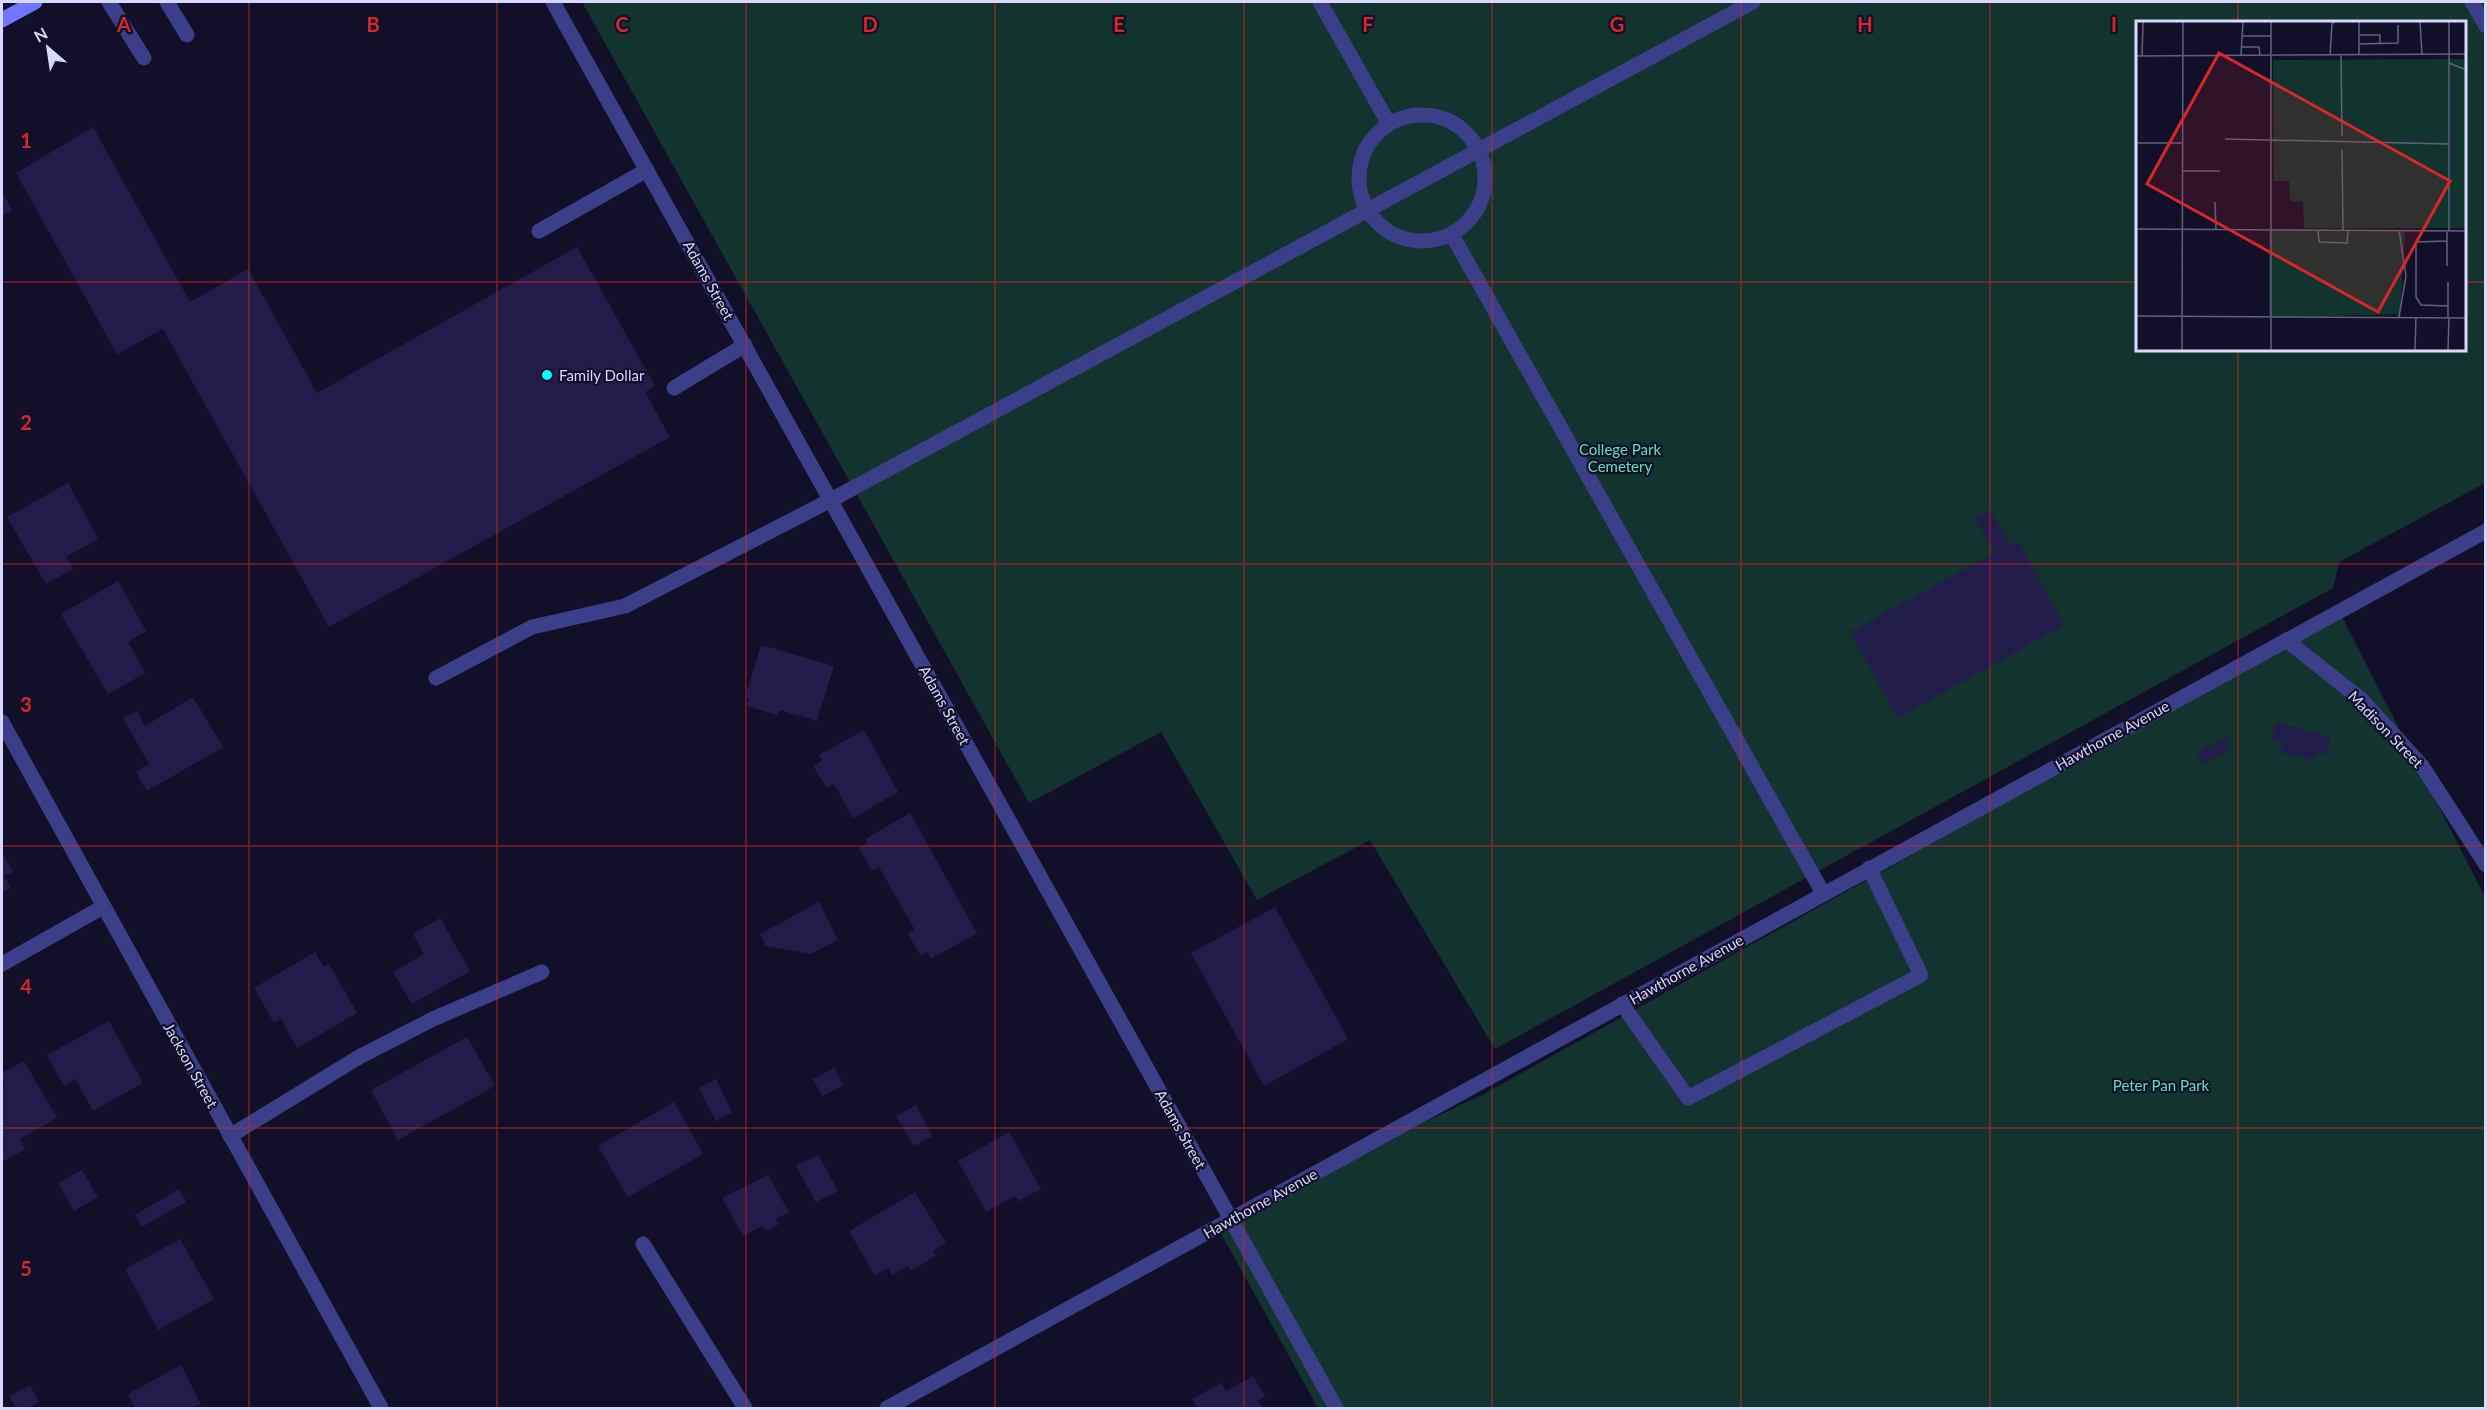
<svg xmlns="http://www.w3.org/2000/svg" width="2487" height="1410" font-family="Lato,sans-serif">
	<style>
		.green { fill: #13332f; fill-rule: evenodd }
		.building { fill: #221c4a }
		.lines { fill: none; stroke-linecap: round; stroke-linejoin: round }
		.lane { stroke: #3b3e88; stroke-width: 15 }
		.street { stroke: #3b3e88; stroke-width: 15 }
		.secondary { stroke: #6f77ff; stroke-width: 15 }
		.grid { fill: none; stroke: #d62828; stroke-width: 1.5; stroke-opacity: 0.55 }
		.poi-dot { fill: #04faff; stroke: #121029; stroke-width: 2 }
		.labels { text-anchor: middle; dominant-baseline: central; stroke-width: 4.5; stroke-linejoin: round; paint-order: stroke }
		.street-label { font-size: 15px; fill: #d9d8ff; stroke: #121029 }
		.poi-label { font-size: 15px; fill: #d9d8ff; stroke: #121029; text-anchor: start }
		.park-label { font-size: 15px; fill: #62e1b7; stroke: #121029 }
		.inset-road { fill: none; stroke: #62607f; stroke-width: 1.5 }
		.view { fill: #d62828; fill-opacity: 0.15; stroke: #d62828; stroke-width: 3 }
		.inset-edge { fill: none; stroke: #d9d8ff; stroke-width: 3 }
		.grid-label { font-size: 20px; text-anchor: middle; font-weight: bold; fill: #d62828; stroke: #121029; stroke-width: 4.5; stroke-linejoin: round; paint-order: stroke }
	</style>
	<rect width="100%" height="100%" fill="#121029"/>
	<!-- green -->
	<g class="green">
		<path d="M582 2H2485V483L2339 562 2333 588 1495 1049 1370 840 1257 900 1161 732 1029 803ZM2138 22H2464V350H2138Z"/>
		<path d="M2341 615 2485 897V1408H1318L1214 1221 1484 1094Z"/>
	</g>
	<!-- building -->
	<g class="building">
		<path d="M93 127 190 302 248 269 317 393 577 247 655 386 645 392 670 437 329 627 163 329 117 354 16 173Z"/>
		<path d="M2 192 12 210 2 216Z"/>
		<path d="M68 483 98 539 66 557 73 569 46 584 7 517Z"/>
		<path d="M1990 510 2010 545 2018 541 2064 625 1898 718 1850 632 1994 553 1975 518Z"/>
		<path d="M118 581 146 631 128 642 145 673 108 694 61 614Z"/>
		<path d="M761 645 834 666 817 721 780 710 777 715 746 706 749 699 745 698Z"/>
		<path d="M193 697 223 747 147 791 136 772 149 764 123 718 137 711 145 726Z"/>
		<path d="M2276 722 2331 737 2326 755 2316 753 2314 760 2280 752 2283 743 2271 740Z"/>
		<path d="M864 730 898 792 853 818 834 784 827 788 813 766 822 761 819 755Z"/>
		<path d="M2226 737 2231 749 2202 764 2196 753Z"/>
		<path d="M910 813 977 933 931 959 927 952 921 956 908 934 915 930 879 867 872 871 859 848 867 843 865 839Z"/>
		<path d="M2 852 13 872 4 876 11 888 2 893Z"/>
		<path d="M819 902 838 940 811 954 766 946 760 934Z"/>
		<path d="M1275 907 1348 1039 1264 1086 1191 953Z"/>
		<path d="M440 918 470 971 412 1004 393 972 424 954 413 934Z"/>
		<path d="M315 952 323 967 329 964 357 1013 297 1048 281 1019 274 1023 254 988Z"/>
		<path d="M109 1021 143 1083 93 1111 75 1079 64 1086 47 1055Z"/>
		<path d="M467 1037 495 1086 398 1140 371 1090Z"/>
		<path d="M24 1061 57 1118 20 1139 25 1149 2 1162V1088L4 1086 2 1073Z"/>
		<path d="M834 1068 844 1085 822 1096 813 1079Z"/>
		<path d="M716 1079 732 1112 716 1121 699 1088Z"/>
		<path d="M674 1102 703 1154 628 1197 598 1146Z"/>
		<path d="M916 1105 932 1136 914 1146 896 1116Z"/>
		<path d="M1009 1132 1041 1189 1018 1201 1015 1196 986 1212 958 1161Z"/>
		<path d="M818 1155 838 1191 816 1202 796 1166Z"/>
		<path d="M82 1170 98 1197 74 1211 58 1183Z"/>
		<path d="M768 1175 789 1212 776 1219 779 1224 768 1231 762 1226 743 1236 722 1198Z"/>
		<path d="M179 1189 186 1202 142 1227 135 1215Z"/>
		<path d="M915 1192 946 1243 933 1251 936 1256 910 1271 908 1266 892 1275 888 1268 875 1276 849 1231Z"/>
		<path d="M180 1239 214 1299 158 1330 125 1269Z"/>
		<path d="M181 1365 201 1404 192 1408H135L128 1394Z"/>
		<path d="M1253 1376 1265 1396 1258 1401 1262 1408H1198L1192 1399 1221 1383 1226 1391Z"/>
		<path d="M30 1385 39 1402 27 1408H16L9 1397Z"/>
	</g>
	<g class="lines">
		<!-- lane -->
		<g class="lane">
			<path d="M109 2 144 58"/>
			<path d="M167 2 187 35"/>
			<path d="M1320 2 1389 124"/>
			<circle cx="1422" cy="178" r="63"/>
			<path d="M539 231 647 170"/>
			<path d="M1452 235 1823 893"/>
			<path d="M674 388 745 345"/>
			<path d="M436 678 532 627 625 606 831 500 1753 2"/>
			<path d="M1622 1004 1688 1098 1921 975 1869 868"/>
			<path d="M230 1136 359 1057 433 1019 542 972"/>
			<path d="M643 1244 745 1408"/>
		</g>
		<!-- street -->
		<g class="street">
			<path d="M553 2 1336 1408"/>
			<path d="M2472 2 2486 26"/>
			<path d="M2286 640 2363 701 2422 766 2486 865"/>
			<path d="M2 722 381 1408"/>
			<path d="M2 964 103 907"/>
			<path d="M887 1408 2486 531"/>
		</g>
		<!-- secondary -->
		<path class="secondary" d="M2 20 35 2"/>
	</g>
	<!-- grid -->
	<path class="grid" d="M249 2V1408M497 2V1408M746 2V1408M995 2V1408M1244 2V1408M1492 2V1408M1741 2V1408M1990 2V1408M2238 2V22M2 282H2138M2464 282H2486M2238 350V1408M2 564H2486M2 846H2486M2 1128H2486"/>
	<!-- markers -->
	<circle class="poi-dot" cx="547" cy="375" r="6"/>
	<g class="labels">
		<!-- street labels -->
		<g class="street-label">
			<text transform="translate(709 280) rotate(61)">Adams Street</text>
			<text transform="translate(945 705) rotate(61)">Adams Street</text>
			<text transform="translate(2386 729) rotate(46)">Madison Street</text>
			<text transform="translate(2112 735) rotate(-29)">Hawthorne Avenue</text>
			<text transform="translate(1686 969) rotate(-29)">Hawthorne Avenue</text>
			<text transform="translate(191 1065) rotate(61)">Jackson Street</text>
			<text transform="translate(1181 1129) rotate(61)">Adams Street</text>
			<text transform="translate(1260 1203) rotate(-29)">Hawthorne Avenue</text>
		</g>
		<!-- poi labels -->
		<g class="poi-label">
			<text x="559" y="375">Family Dollar</text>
		</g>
		<!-- park labels -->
		<g class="park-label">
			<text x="1620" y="449">College Park<tspan x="1620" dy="17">Cemetery</tspan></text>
			<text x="2161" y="1085">Peter Pan Park</text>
		</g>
	</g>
	<!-- overview -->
	<g transform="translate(2136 21)">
		<rect width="330" height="330" fill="#121029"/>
		<path d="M330 38V207H168L167 181 154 180 153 160H138L137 39ZM133 208 269 210 264 293 133 297Z" fill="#13332f"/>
		<path class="inset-road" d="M135 1V329M284 1 286 33M223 14H244V23M106 15H135M223 23 262 22V4M106 26H123L124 34M105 34 107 1M194 34 196 2 199 1M205 34 206 115M223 34V1M0 35 330 33M6 35 7 1M313 42 330 49M89 118 313 123M0 122H46M206 129 207 209M46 150H84M79 181 80 209M0 208 330 210M182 209 183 221 211 222 212 209M263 209 270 255 263 296M311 210V245M313 210V1M311 220 280 221V276L285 284 312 285M0 295 330 297M312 297V261M46 329 47 1M279 329 280 296M312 329 313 297"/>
		<path class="view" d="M83 32 314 160 242 291 11 163Z"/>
		<rect width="330" height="330" class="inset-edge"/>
	</g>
	<g class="grid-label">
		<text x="124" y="32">A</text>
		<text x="373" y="32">B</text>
		<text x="622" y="32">C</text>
		<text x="870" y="32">D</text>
		<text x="1119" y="32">E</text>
		<text x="1368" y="32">F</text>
		<text x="1617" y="32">G</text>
		<text x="1865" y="32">H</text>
		<text x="2114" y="32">I</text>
		<text x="26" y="148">1</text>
		<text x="26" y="430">2</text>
		<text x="26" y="712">3</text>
		<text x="26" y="994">4</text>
		<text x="26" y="1276">5</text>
	</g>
	<!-- border -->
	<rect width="2487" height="1410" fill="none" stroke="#d9d8ff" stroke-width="6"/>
	<!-- north arrow -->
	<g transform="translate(48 48) rotate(331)" stroke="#121029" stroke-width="4.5" paint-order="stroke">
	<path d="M0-4.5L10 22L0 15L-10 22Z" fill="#d9d8ff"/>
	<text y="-9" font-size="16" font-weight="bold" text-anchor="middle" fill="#d9d8ff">N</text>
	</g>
</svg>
